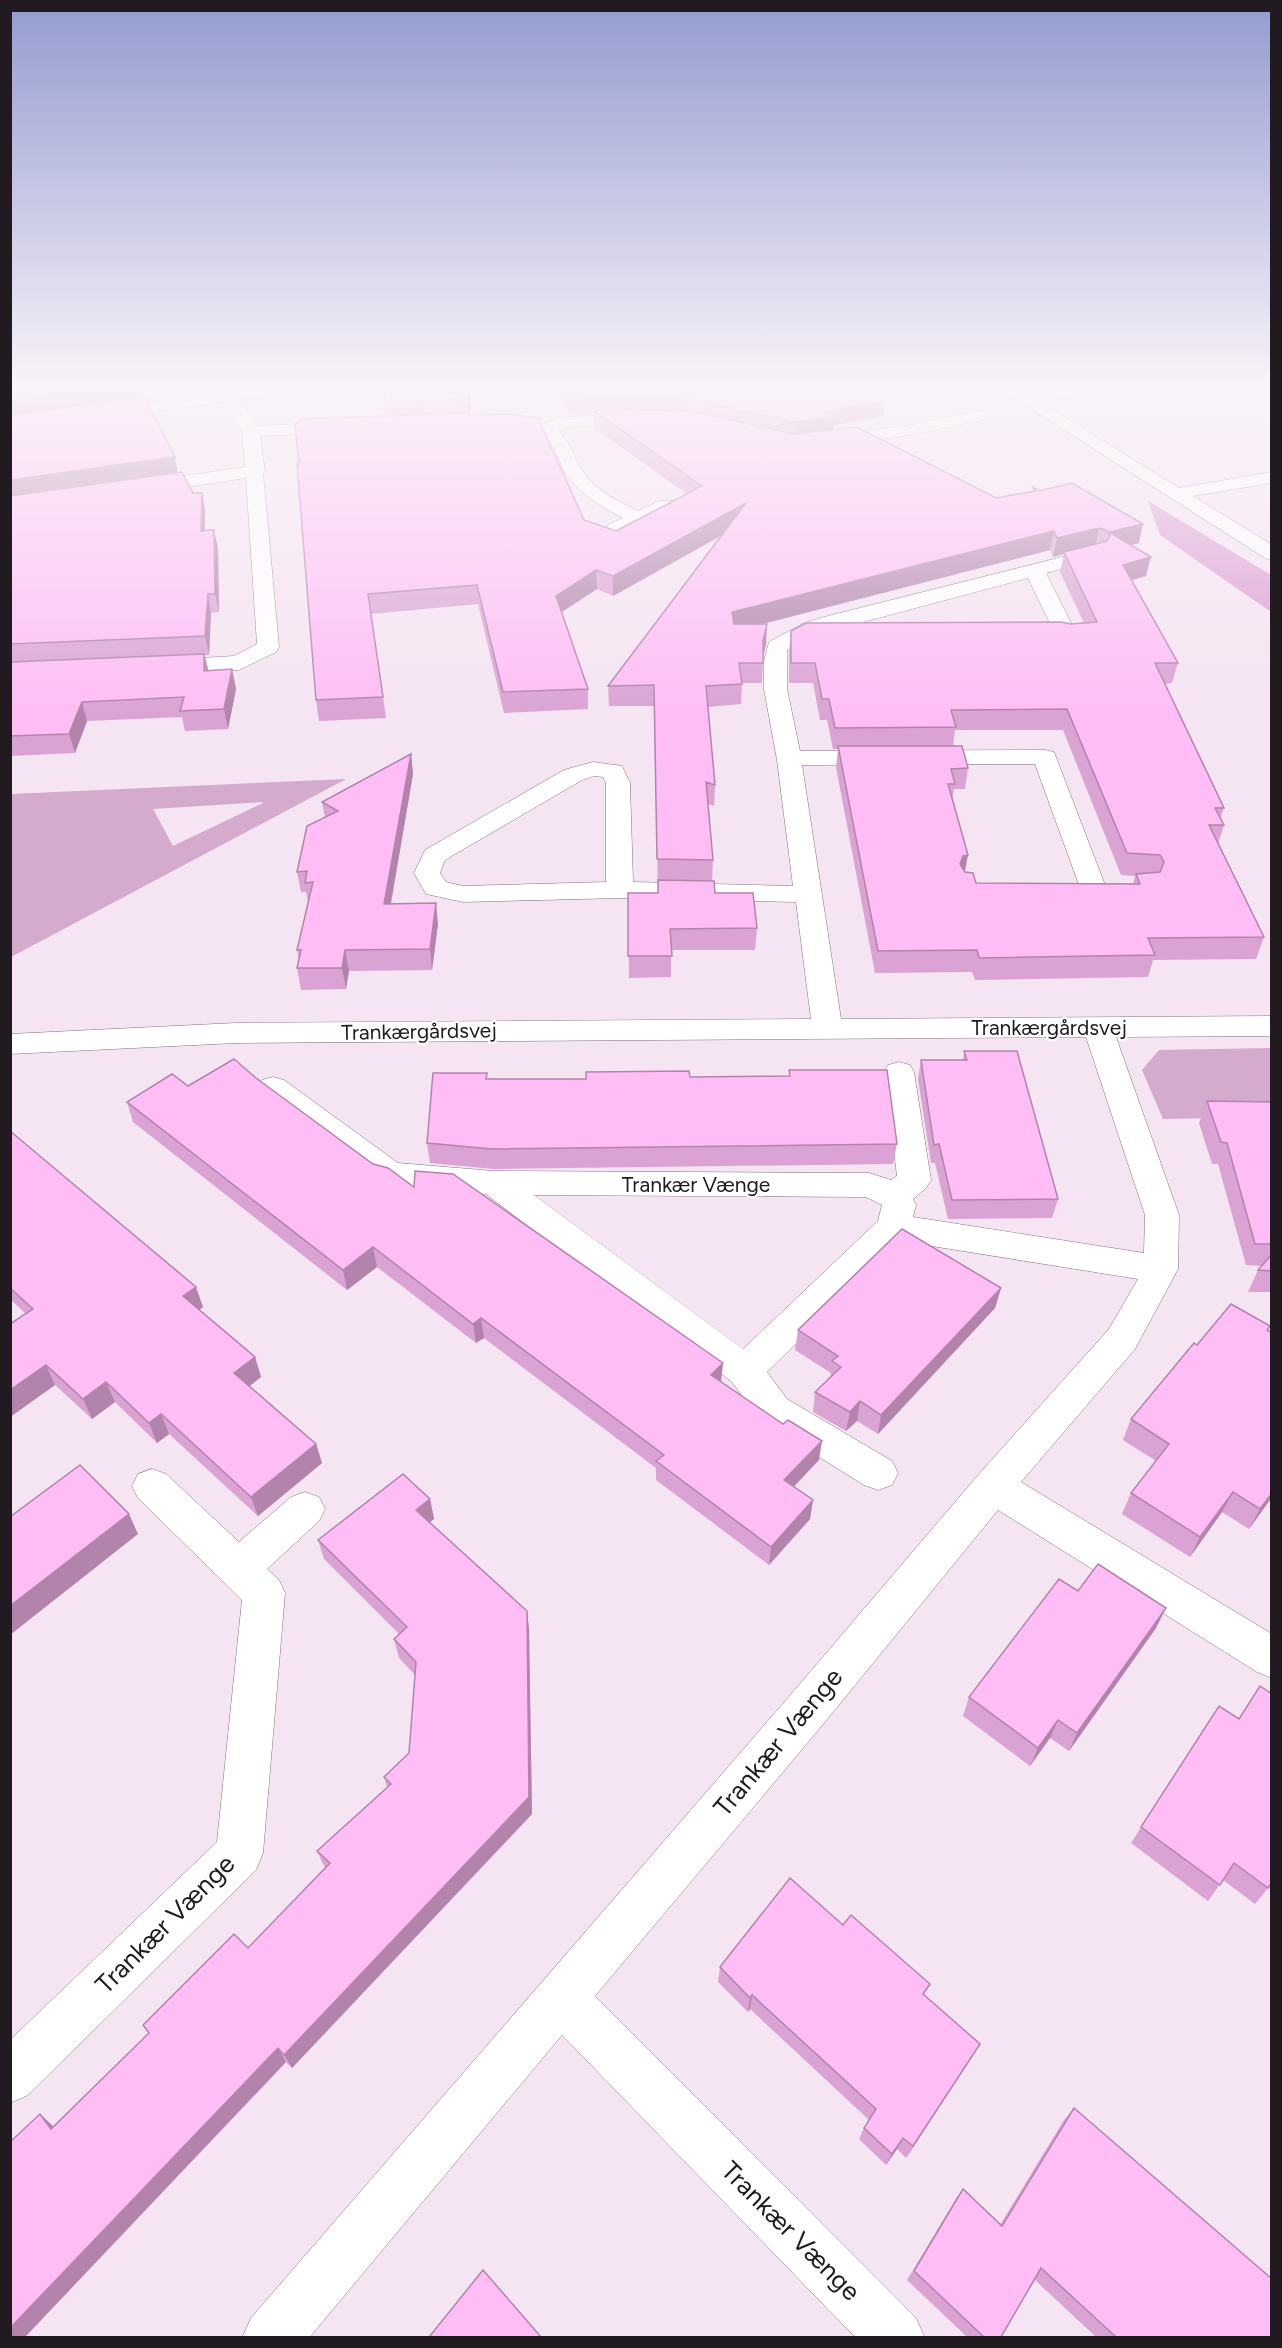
<svg xmlns="http://www.w3.org/2000/svg" width="1282" height="2348" font-family="Figtree,sans-serif">
	<style>
		.green { fill: #d4aacd; fill-rule: evenodd }
		.forest { fill: #da9bd1 }
		.lines { fill: none; stroke-linecap: round; stroke-linejoin: round }
		.minor-casing { stroke: #837480; stroke-width: 1 }
		.minor { fill: #fff; fill-rule: evenodd }
		.wall { fill: #daa3d3; fill-rule: evenodd }
		.shaded-wall { fill: #b284ac }
		.building { fill: #febdf5; stroke: #b284ac; stroke-width: 1.5 }
		.labels { text-anchor: middle; dominant-baseline: central; stroke-width: 4.5; stroke-linejoin: round; paint-order: stroke }
		.street-label { font-size: 21px; fill: #211a20; stroke: #fff }
		.near-street-label { font-size: 26px; fill: #211a20; stroke: #fff }
	</style>
	<rect width="100%" height="100%" fill="#f5e4f2"/>
	<!-- green -->
	<g class="green">
		<path d="M346 779 11 957V794ZM263 803 173 846 153 809 262 802Z"/>
		<path d="M1271 1048V1117L1163 1119 1142 1070 1159 1050Z"/>
	</g>
	<!-- forest -->
	<path class="forest" d="M1148 501 1271 575V612L1160 535Z"/>
	<g class="lines">
		<!-- minor casing -->
		<g class="minor-casing">
			<g id="minor">
				<path d="M216 387H233L234 390 255 387H302L294 392 240 399 256 426 339 422 345 423 348 427 345 431 339 432 260 436 265 471 263 473 279 647 276 652 239 670 162 673 154 671 151 666 154 661 234 656 257 644 246 478 142 494 135 492 133 488 135 484 142 482 245 467 242 431 225 402 104 418 98 417 95 413 98 409 104 408 219 392Z"/>
				<path d="M997 387H1017L1030 395 1065 387H1097L1095 390 1042 403 1179 488 1272 472V483L1193 496 1272 545V560L1265 558Z"/>
				<path d="M981 410 987 411 990 415 987 419 911 435 830 446 824 445 821 441 824 437 830 436 911 425Z"/>
				<path d="M638 414 644 415 647 419 644 423 567 427 557 430C570 441 573 456 582 470 594 490 618 501 638 511L659 501H673L675 505 673 509 616 534 609 532 606 528 609 524 623 518C600 506 579 494 565 472 559 462 556 448 548 440 539 432 525 434 519 426L522 422 528 421 541 424 566 417Z"/>
				<path d="M1094 549 1101 551 1104 555 1101 559 1046 573 1077 635 1074 640 1066 642 1058 640 1028 578 818 634 787 650V689L800 751 1045 750 1054 752 1105 885 1102 891 1092 893 1082 891 1079 885 1035 764 802 765 841 1019 1272 1016V1036L1116 1037 1179 1215 1178 1269 1135 1349 1021 1482 1272 1634V1678L1257 1672 998 1510 825 1722 595 1996 916 2318 925 2338H856L562 2035 309 2338H242L251 2318 793 1692 979 1474 1109 1329 1138 1279 900 1241 767 1372 787 1399 892 1461 898 1473 892 1485 878 1490 864 1485 761 1421 732 1382 486 1194 390 1186 378 1182 262 1096 257 1088 262 1080 273 1077 284 1080 398 1163 494 1171 869 1173 891 1180 897 1176 884 1072 888 1065 899 1062 910 1065 914 1072 931 1180 926 1188 913 1199 916 1205 913 1217 1144 1253 1145 1215 1086 1037 236 1043 10 1054V1034L236 1023 811 1019 796 902 620 898 463 902 426 894 414 873 425 850 564 770 593 762 622 766 630 783 633 882 793 886 777 760 764 689V661L769 642 802 624 824 617ZM594 776 603 777 606 783V882L463 886 446 882 440 873 445 860 582 780ZM534 1195 866 1197 882 1205 878 1221 743 1349Z"/>
				<path d="M152 1469 166 1474 239 1542 291 1497 305 1492 319 1497 325 1509 319 1521 267 1569 279 1580 285 1593 263 1853 256 1870 28 2095 10 2103V2040L217 1842 242 1600 138 1498 132 1486 138 1474Z"/>
			</g>
		</g>
		<!-- minor -->
		<use href="#minor" class="minor"/>
	</g>
	<!-- wall -->
	<g class="wall">
		<path d="M10 387H138L140 398 178 472 193 493H202L205 510V531L218 548 219 612 211 613 209 655H205L208 670 232 669 236 689 228 729 185 731 182 717 87 721 75 753 10 756Z"/>
		<path d="M385 387H470L471 415 584 520 616 531 687 494 594 428V413L575 414 566 408 558 387H867L863 388 883 416 834 425V429L996 498 1032 492 1033 487 1139 543 1130 545 1146 576 1132 580 1178 663 1172 683 1165 684 1224 808 1220 818 1224 825 1218 844 1264 937 1256 959 1153 960 1148 977 975 980 972 972 875 973 836 767 838 749H833L827 720H820L813 683H789V651L791 631 1071 624 1084 623 1060 572 1064 554 1053 557 1050 550 762 624 766 644 763 656 762 683H742L741 704 708 707 715 785 714 806 708 804 713 860 712 881 715 893 757 928 755 950H671V977L629 978 628 893H658L654 706H609L608 686 723 535 613 596 597 589 562 612 588 689V709L504 713 478 604 371 614 386 718 319 721 316 700 299 464 386 416 384 402ZM955 730H1063L1121 875 1135 876 1133 884 976 883 965 872 952 801 954 789H965L968 768 953 746Z"/>
		<path d="M411 754 413 774 391 904 438 924 432 970 349 971 346 989 301 990 297 968 299 959 297 950 308 902 306 892H301L297 872 325 818 322 802Z"/>
		<path d="M964 1051 1058 1199 1052 1218 948 1219 935 1163H931L918 1079 921 1060H963Z"/>
		<path d="M789 1070 897 1144 893 1164 494 1169 430 1163 427 1143 487 1079H586L789 1076Z"/>
		<path d="M256 1078 373 1164 414 1187 722 1382 819 1460 793 1487 813 1500 810 1519 769 1565 656 1480V1468L484 1338 476 1343 377 1267 347 1290 133 1122 127 1102 188 1086Z"/>
		<path d="M1207 1101 1272 1102V1292H1248L1258 1270 1262 1266 1246 1265 1218 1164H1212L1199 1123Z"/>
		<path d="M10 1131 203 1307 199 1310 255 1357 261 1377 249 1386 316 1444 322 1463 258 1516 169 1434 157 1443 115 1402 92 1419 55 1385 10 1417V1324L26 1314 10 1299Z"/>
		<path d="M1001 1288 995 1308 878 1434 857 1421 846 1431 813 1412 815 1392 830 1378 831 1373 795 1350 798 1330Z"/>
		<path d="M1268 1331 1272 1333V1497L1249 1529 1222 1512 1190 1557 1122 1514 1131 1493 1156 1461 1123 1440 1131 1419 1197 1345Z"/>
		<path d="M430 1499 434 1519 429 1522 527 1611 529 1630 532 1814 292 2068 286 2062 25 2337 54 2126 248 1948 325 1868 317 1851 387 1787 384 1777 409 1753 415 1675 399 1658 394 1639 399 1634 324 1559 318 1540Z"/>
		<path d="M1078 1591 1156 1628 1069 1751 1050 1738 1030 1766 963 1716 969 1697Z"/>
		<path d="M1219 1706 1268 1888 1255 1904 1223 1880 1208 1901 1131 1843Z"/>
		<path d="M720 1967 925 1996 972 2057 906 2158 897 2149 886 2165 859 2139 864 2128 869 2120 750 2009 748 2012 718 1982Z"/>
		<path d="M1074 2108 1272 2337H1096L1035 2280 1001 2337H967L907 2280 955 2200 963 2189 1000 2225 1064 2120Z"/>
	</g>
	<!-- shaded-wall -->
	<g class="shaded-wall">
		<path d="M112 387H138L141 400 10 418V401Z"/>
		<path d="M469 387H470L471 416 469 399Z"/>
		<path d="M884 401 883 416 834 425 833 433 793 438 794 422 824 412Z"/>
		<path d="M175 457 178 474 10 498V480Z"/>
		<path d="M202 493 205 510V549L201 531Z"/>
		<path d="M746 503 745 522 613 596V576Z"/>
		<path d="M1143 524 1139 543 1106 551 1110 535 1109 532Z"/>
		<path d="M1099 528 1095 547 1064 552V554L1053 557 1057 538Z"/>
		<path d="M214 530 218 548 219 612 215 594Z"/>
		<path d="M1054 531 1050 550 731 632 732 612Z"/>
		<path d="M1151 557 1146 576 1118 584 1123 565Z"/>
		<path d="M596 570 597 589 557 615 556 596Z"/>
		<path d="M208 594 211 613 209 655 205 636Z"/>
		<path d="M767 624 766 644 762 661 763 641Z"/>
		<path d="M204 654 209 673 204 671Z"/>
		<path d="M232 669 236 689 228 729 224 709Z"/>
		<path d="M82 702 87 721 75 753 69 734Z"/>
		<path d="M411 754 413 774 387 925 384 904Z"/>
		<path d="M968 855 964 876 960 864 963 856Z"/>
		<path d="M436 903 438 924 432 970 430 949Z"/>
		<path d="M345 950 349 971 346 989 342 968Z"/>
		<path d="M373 1247 377 1267 347 1290 343 1270Z"/>
		<path d="M196 1287 203 1307 190 1316 183 1296Z"/>
		<path d="M1001 1288 995 1308 878 1434 881 1415Z"/>
		<path d="M481 1318 484 1338 476 1343 473 1324Z"/>
		<path d="M255 1357 261 1377 241 1393 234 1373Z"/>
		<path d="M723 1363 721 1383 711 1375Z"/>
		<path d="M46 1365 55 1385 10 1417V1390Z"/>
		<path d="M106 1382 115 1402 92 1419 83 1399Z"/>
		<path d="M860 1401 857 1421 846 1431 850 1412Z"/>
		<path d="M161 1414 169 1434 157 1443 149 1423Z"/>
		<path d="M822 1441 819 1460 782 1499 784 1480Z"/>
		<path d="M316 1444 322 1463 258 1516 251 1497Z"/>
		<path d="M1233 1492 1222 1512 1190 1557 1200 1537Z"/>
		<path d="M1272 1493V1497L1249 1529 1260 1509Z"/>
		<path d="M430 1499 434 1519 420 1530 416 1510Z"/>
		<path d="M813 1500 810 1519 769 1565 771 1547Z"/>
		<path d="M129 1514 138 1534 10 1635V1606Z"/>
		<path d="M1166 1608 1156 1628 1069 1751 1077 1733Z"/>
		<path d="M527 1611 529 1630 532 1814 292 2068 284 2055Z"/>
		<path d="M1058 1720 1050 1738 1030 1766 1038 1748Z"/>
		<path d="M752 1995 750 2009 748 2012 750 1998Z"/>
		<path d="M980 2044 972 2057 906 2158 913 2146Z"/>
		<path d="M278 2048 286 2062 25 2337H10V2328Z"/>
		<path d="M40 2114 53 2126 65 2141 51 2129Z"/>
		<path d="M903 2138 897 2149 886 2165 892 2154Z"/>
	</g>
	<!-- building -->
	<g class="building">
		<path d="M10 387H112L10 401Z"/>
		<path d="M385 387H469V399L384 402Z"/>
		<path d="M563 387H863L884 401 824 412 835 417 794 422 689 399 614 397 574 399 565 393Z"/>
		<path d="M144 397 175 457 10 480V415Z"/>
		<path d="M614 409 689 411 794 434 857 427 996 498 1035 491 1033 487 1039 491 1072 483 1143 524 1109 532 1151 557 1123 565 1178 663H1155L1224 808H1215L1224 825H1209L1264 937 1148 938 1155 955 979 958 977 950 878 951 838 746H962L968 768 951 769 955 784H948L968 855 963 856 960 864 965 872 973 873 976 883 1140 884 1136 874 1160 872 1164 862 1160 855 1127 853 1067 709 951 710 956 727 835 728 829 699H822L815 663H791V631L806 623 1061 622 1071 624 1097 622 1064 552 1107 541 1110 535 1106 530 1099 528 1057 538 1054 531 732 612 734 624H767L763 641V663H739L742 684 706 686 715 785 706 782 713 860 657 859 654 685 608 686 746 503 613 576 596 570 556 596 588 689 503 692 477 585 368 594 383 697 316 700 297 464H299L295 423H300V419L470 413V415L508 414 538 418 584 520 616 531 702 486 594 411Z"/>
		<path d="M182 472 193 493H202L201 531 214 530 215 594H208L205 636 10 644V496Z"/>
		<path d="M204 654V671L232 669 224 709 180 711 184 697 82 702 69 734 10 736V662Z"/>
		<path d="M411 754 384 904 436 903 430 949 345 950 342 968H297L301 950H297L313 882 305 883 307 871 297 872 307 826 338 811 322 802Z"/>
		<path d="M658 880 714 881 715 893H753L757 928 670 929 672 956H628V893H658Z"/>
		<path d="M964 1051H1017L1058 1199 952 1200 939 1144 934 1145 921 1060H967Z"/>
		<path d="M234 1059 256 1078 373 1164 388 1168 414 1187 415 1171 453 1174 723 1363 711 1375 783 1424 788 1420 822 1441 784 1480 813 1500 771 1547 656 1461 664 1455 481 1318 473 1324 373 1247 343 1270 127 1102 172 1074 188 1086Z"/>
		<path d="M789 1070H887L897 1144 492 1149 427 1143 433 1073H487L486 1079H586V1072L689 1071 690 1077 790 1076Z"/>
		<path d="M1207 1101 1272 1102V1244H1255L1227 1143 1221 1142Z"/>
		<path d="M10 1131 196 1287 183 1296 255 1357 234 1373 316 1444 251 1497 161 1414 149 1423 106 1382 83 1399 46 1365 10 1390V1324L33 1309 10 1288Z"/>
		<path d="M902 1229 1001 1288 881 1415 860 1401 850 1412 815 1392 841 1367 832 1361 838 1356 798 1330Z"/>
		<path d="M1272 1254V1271L1258 1270Z"/>
		<path d="M1231 1304 1270 1326 1267 1330 1272 1333V1493L1260 1509 1233 1492 1200 1537 1131 1493 1169 1444 1131 1419 1194 1343 1197 1345Z"/>
		<path d="M80 1465 129 1514 10 1606V1517Z"/>
		<path d="M403 1474 430 1499 416 1510 527 1611 529 1797 284 2055 278 2048 10 2328V2142L40 2114 51 2129 149 2033 143 2025 234 1934 248 1948 330 1863 317 1851 391 1784 384 1777 409 1753 416 1662 394 1639 407 1627 318 1540Z"/>
		<path d="M1098 1564 1166 1608 1077 1733 1058 1720 1038 1748 969 1697 1059 1579 1078 1591Z"/>
		<path d="M1260 1686 1272 1694V1883L1268 1888 1234 1863 1220 1885 1141 1827 1219 1706 1239 1719Z"/>
		<path d="M790 1878 843 1925 851 1915 930 1984 923 1994 980 2044 913 2146 903 2138 892 2154 864 2128 876 2109 752 1995 750 1998 720 1967Z"/>
		<path d="M1074 2108 1272 2279V2337H1116L1041 2268 1001 2337H984L914 2271 963 2189 1002 2226Z"/>
		<path d="M483 2270 541 2337H429Z"/>
	</g>
	<!-- sky -->
	<linearGradient id="sky" x2="0" y2="1"><stop stop-color="#939bd0"/><stop offset="0.54" stop-color="#faf3f9"/><stop offset="1" stop-color="#faf3f9" stop-opacity="0"/></linearGradient>
	<rect width="1282" height="716" fill="url(#sky)"/>
	<g class="labels">
		<!-- street labels -->
		<g class="street-label">
			<text x="1049" y="1027">Trankærgårdsvej</text>
			<text transform="translate(419 1031) rotate(-1)">Trankærgårdsvej</text>
			<text x="696" y="1184">Trankær Vænge</text>
		</g>
		<!-- near-street labels -->
		<g class="near-street-label">
			<text transform="translate(778 1742) rotate(-50)">Trankær Vænge</text>
			<text transform="translate(165 1924) rotate(-45)">Trankær Vænge</text>
			<text transform="translate(791 2231) rotate(45)">Trankær Vænge</text>
		</g>
	</g>
	<!-- border -->
	<rect width="1282" height="2348" fill="none" stroke="#211a20" stroke-width="24"/>
</svg>
